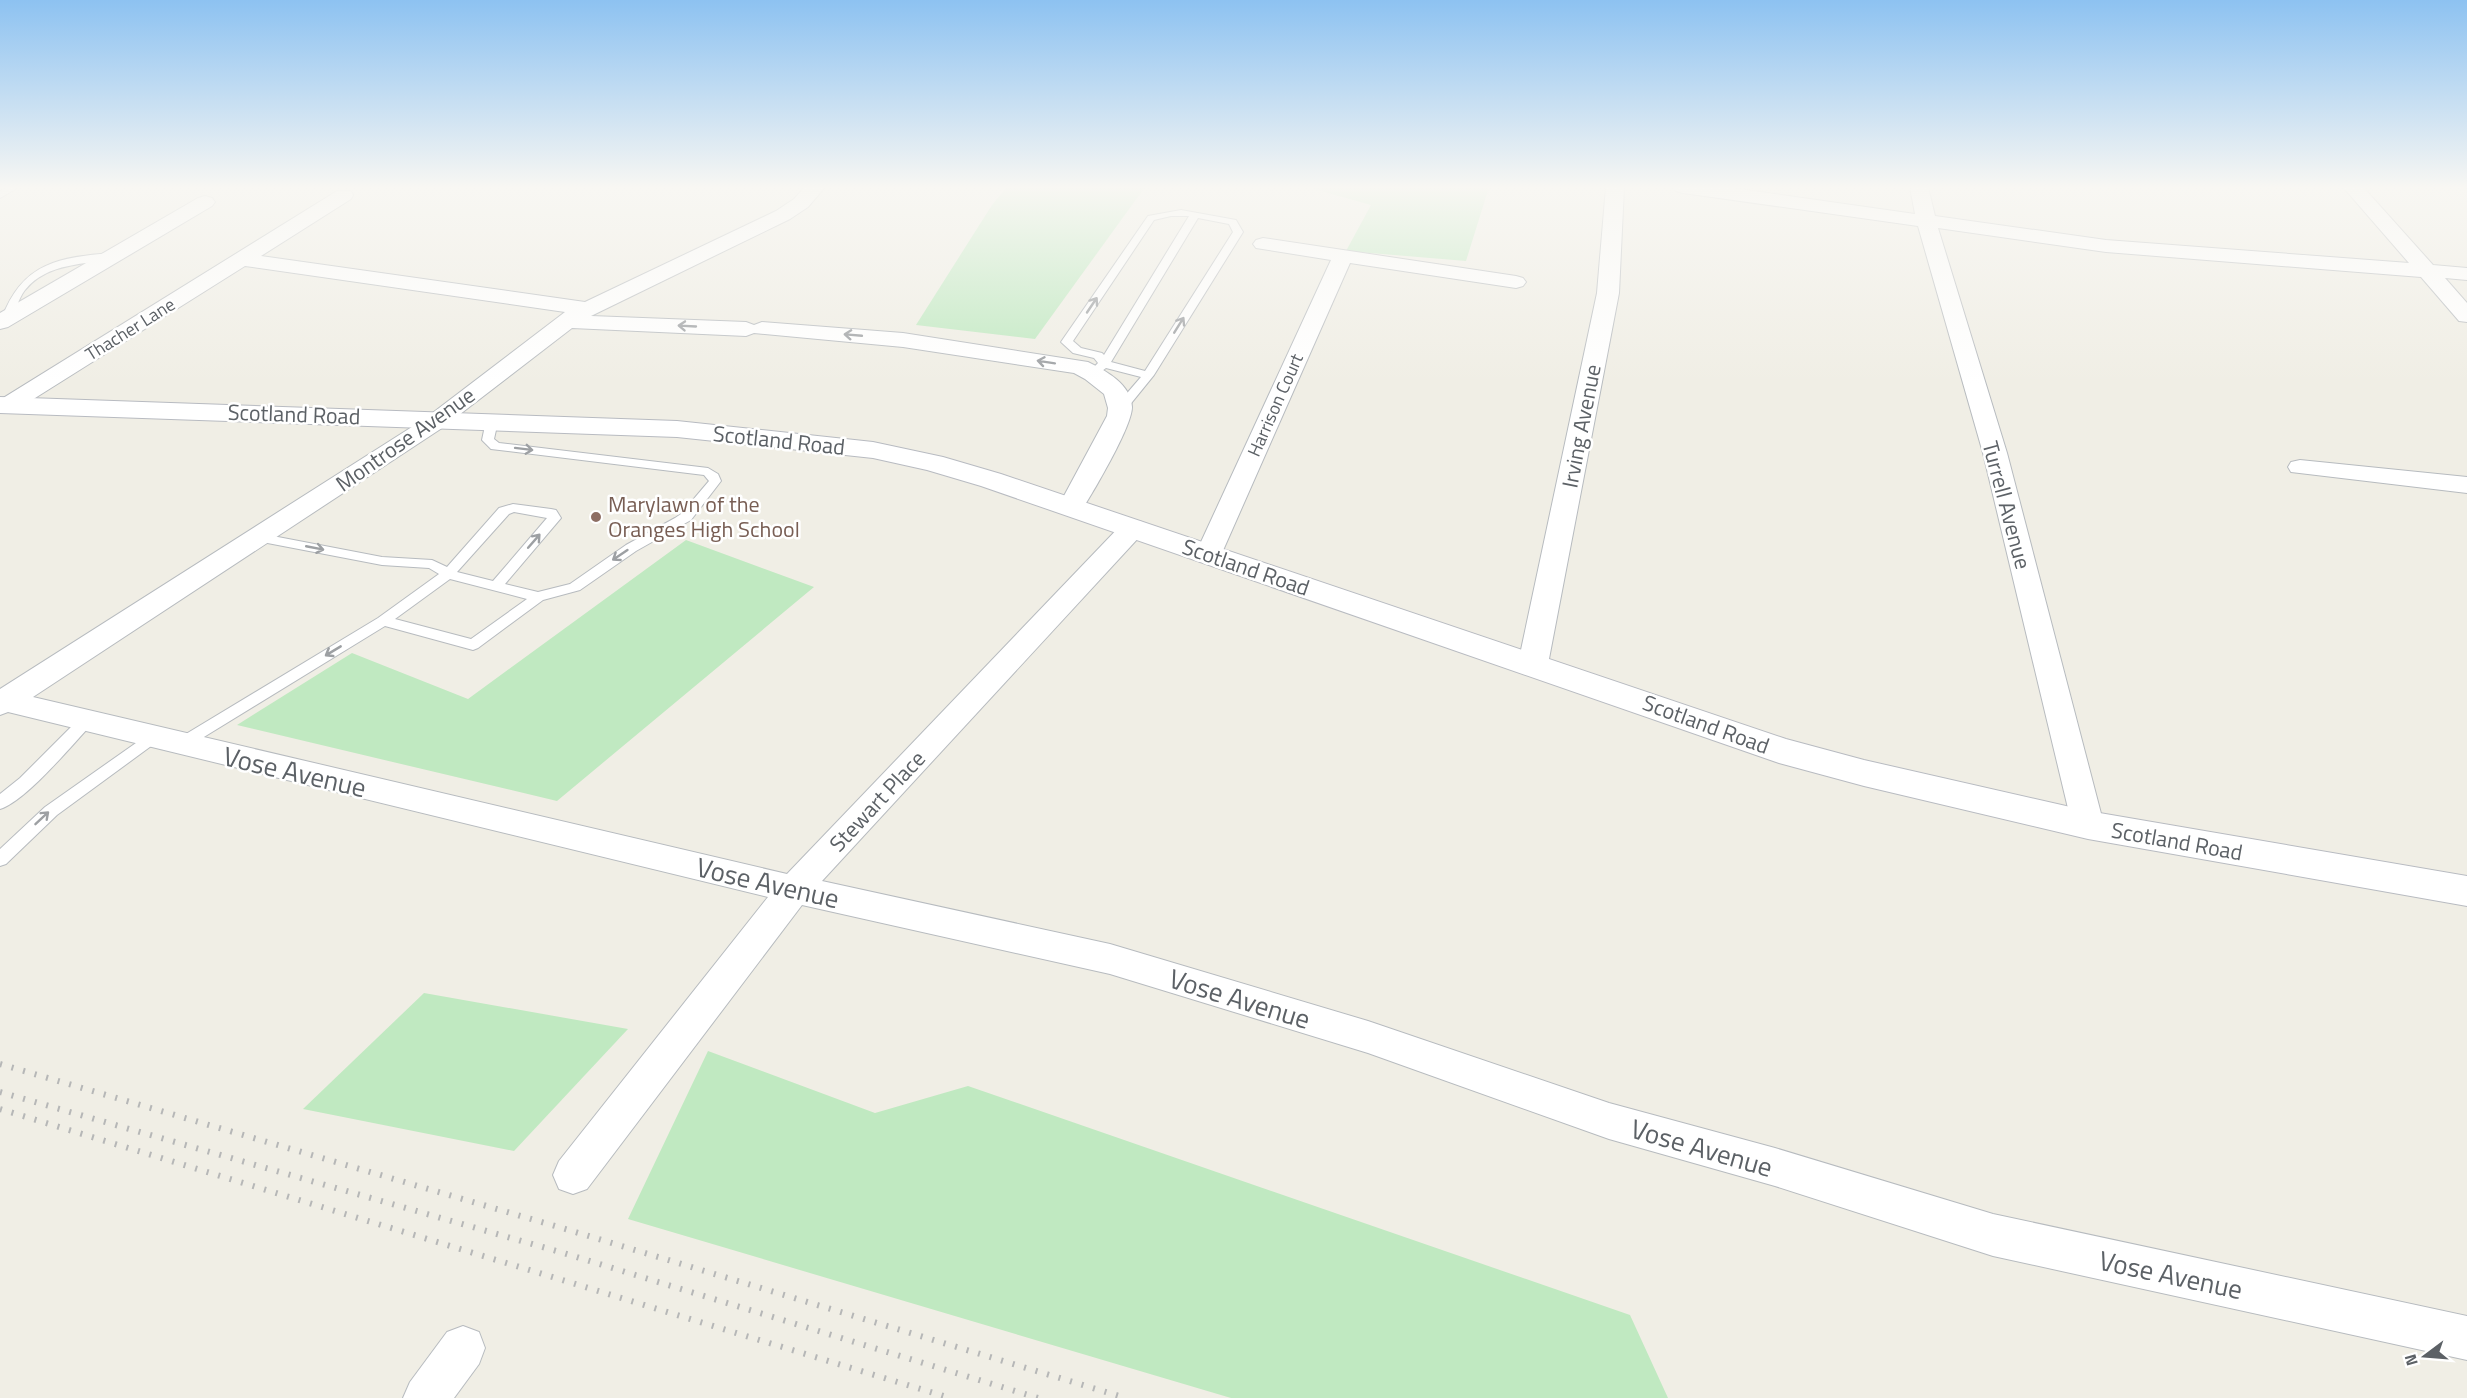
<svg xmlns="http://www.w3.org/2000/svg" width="2467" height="1398" font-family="'Titillium Web',sans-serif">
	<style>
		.green { fill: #c0e9c1 }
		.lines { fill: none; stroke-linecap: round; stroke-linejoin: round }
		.lane-casing { stroke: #b7bbbf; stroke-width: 2 }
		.street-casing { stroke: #b7bbbf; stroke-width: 2 }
		.secondary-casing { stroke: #b8bbc1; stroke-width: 2 }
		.lane { fill: #fff; fill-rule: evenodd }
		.street { fill: #fff; fill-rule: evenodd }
		.secondary { fill: #fff; fill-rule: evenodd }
		.rail { stroke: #b6b7b7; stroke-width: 6; stroke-dasharray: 2 10; stroke-linecap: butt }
		.oneway { stroke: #9da0a3 }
		.education-dot { fill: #8d6e63; stroke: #fff; stroke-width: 2 }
		.labels { text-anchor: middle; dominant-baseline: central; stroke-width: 5; stroke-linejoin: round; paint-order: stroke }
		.far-street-label { font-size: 18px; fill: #5c6166; stroke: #fff }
		.street-label { font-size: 22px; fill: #5c6166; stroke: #fff }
		.education-label { font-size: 22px; fill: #785e54; stroke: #fff; text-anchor: start }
		.near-street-label { font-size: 27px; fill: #5c6166; stroke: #fff }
	</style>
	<rect width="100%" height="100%" fill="#f0eee5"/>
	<!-- green -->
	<g class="green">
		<path d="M1007 187H1145L1035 339 916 325 992 205Z"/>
		<path d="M1307 187H1489L1466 261 1346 251 1371 205Z"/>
		<path d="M686 540 814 587 557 801 237 725 352 653 468 699Z"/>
		<path d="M424 993 628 1029 514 1151 303 1109Z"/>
		<path d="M708 1051 875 1113 968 1086 1630 1315 1668 1398H1231L628 1219Z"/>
	</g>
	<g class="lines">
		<!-- lane casing -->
		<g class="lane-casing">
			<g id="lane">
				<path d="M7 187H19L0 198V191Z"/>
				<path d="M1181 210 1236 220 1243 232 1154 375 1124 412H1116V406L1141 377 1106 368 1102 371H1094L1092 369 1098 363 1094 358 1073 353 1061 342 1148 216ZM1171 216H1189L1104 355 1102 353 1081 348 1073 341 1154 220ZM1198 218 1229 224 1233 232 1145 371 1111 362Z"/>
				<path d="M113 253 118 256 117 258C85 265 48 262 25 290 18 299 16 311 11 320L7 321 2 318C22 263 59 257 113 253Z"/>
				<path d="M492 417 498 421 494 439 499 443 708 468 718 474 721 481 691 520 636 551 580 590 543 600 478 648 473 650 385 626 186 748H176L173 744 176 740 378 618 439 574 429 568 382 565 257 541 252 540 250 537 252 534 257 533 382 557 432 560 447 567 499 508 513 504 551 509 556 510 561 518 505 584 538 592 570 584 626 545 675 518 681 514 709 481 704 475 491 449 482 440 486 421ZM514 512 547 518 493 581 457 572 509 514ZM450 579 527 599 471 639 395 619Z"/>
				<path d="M86 716 91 717 94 721 91 725C71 746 26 801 0 809V794L20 778 81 717Z"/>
				<path d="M153 731 158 733 161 737 158 741 57 815 6 864 0 866V849L45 807Z"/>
			</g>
		</g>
		<!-- street casing -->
		<g class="street-casing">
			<g id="street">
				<path d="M805 187H825L808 207 790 219 591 316 746 322 754 325 762 322 903 333 1088 362C1106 371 1131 384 1132 407 1132 427 1092 494 1080 513L1071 515 1062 513 1058 507 1107 416 1108 408 1104 394 1085 379 1074 373 903 347 754 333 746 336 572 328 442 428 33 697 787 874 1124 522 1133 520 1142 522 1146 528 1142 534 822 881 1110 944 1368 1021 1609 1103 1775 1148 1993 1214 2467 1316V1360L1993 1256 1775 1186 1609 1139 1368 1053 1110 974 802 905 587 1189 573 1194 559 1189 553 1175 559 1161 768 897 8 712 0 715V689L426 418 565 312 245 266 16 410 8 412 0 410V400L337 191H351L353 195 351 199 261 256 585 302 776 211 794 199Z"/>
				<path d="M1606 187H1624L1619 293 1548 664 1543 671 1533 674 1523 671 1518 664 1597 293Z"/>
				<path d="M1674 187H1726L1915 214 1910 187H1928L1935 216 2106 240 2409 263 2343 187H2363L2433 265 2467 268V280L2445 278 2467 303V322L2459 321 2421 277 2106 252 1938 228 2007 453 2104 825 2100 834 2088 838 2076 834 2072 825 1983 453 1918 226 1683 193 1676 191Z"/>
				<path d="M205 196 212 198 215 202 212 206 8 327 0 329V313L198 198Z"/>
				<path d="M1263 238 1516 276 1523 278 1526 282 1523 286 1516 288 1350 263 1221 555 1217 561 1208 563 1199 561 1195 555 1331 260 1256 248 1253 244 1256 240Z"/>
				<path d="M2300 460 2467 477V493L2291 472 2288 467 2291 462Z"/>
				<path d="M463 1326 479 1332 485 1348 479 1364 454 1398H403L410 1382 447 1332Z"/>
			</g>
		</g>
		<!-- secondary casing -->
		<g class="secondary-casing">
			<path id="secondary" d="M0 397 677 421 873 442 943 457 1001 474 1786 739 1864 760 2088 811 2467 876V906L2088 839 1864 786 1779 763 981 486 927 470 873 458 677 437 0 413Z"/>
		</g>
		<!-- lane -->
		<use href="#lane" class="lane"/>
		<!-- street -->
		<use href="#street" class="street"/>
		<!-- secondary -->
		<use href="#secondary" class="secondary"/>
		<!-- rail -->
		<g class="rail">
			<path d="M0 1064 562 1228 1126 1398"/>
			<path d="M0 1092 560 1252 1038 1398"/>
			<path d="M0 1109 950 1398"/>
		</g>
	</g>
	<!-- one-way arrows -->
	<defs><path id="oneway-shaft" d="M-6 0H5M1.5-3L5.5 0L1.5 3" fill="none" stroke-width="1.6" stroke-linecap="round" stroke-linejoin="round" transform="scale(1.5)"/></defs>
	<g class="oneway">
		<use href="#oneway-shaft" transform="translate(1092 305) rotate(-56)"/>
		<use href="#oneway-shaft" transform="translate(1179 325) rotate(-58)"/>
		<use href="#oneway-shaft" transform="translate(687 326) rotate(-177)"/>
		<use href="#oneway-shaft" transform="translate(853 335) rotate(-175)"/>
		<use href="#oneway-shaft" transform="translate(1046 362) rotate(-171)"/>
		<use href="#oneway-shaft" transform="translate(524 449) rotate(7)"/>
		<use href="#oneway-shaft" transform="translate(534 541) rotate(-49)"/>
		<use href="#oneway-shaft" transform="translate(315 548) rotate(11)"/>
		<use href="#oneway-shaft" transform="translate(620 555) rotate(146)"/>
		<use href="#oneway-shaft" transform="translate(333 651) rotate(149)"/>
		<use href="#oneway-shaft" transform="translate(42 818) rotate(-43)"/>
	</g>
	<!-- sky -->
	<linearGradient id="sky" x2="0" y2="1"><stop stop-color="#8dc2f1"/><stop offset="0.49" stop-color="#f8f7f3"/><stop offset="1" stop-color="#f8f7f3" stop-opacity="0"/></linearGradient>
	<rect width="2467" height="383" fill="url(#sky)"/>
	<!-- markers -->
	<circle class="education-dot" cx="596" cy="517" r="6"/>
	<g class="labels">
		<!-- far-street labels -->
		<g class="far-street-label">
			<text transform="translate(130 329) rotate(-32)">Thacher Lane</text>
			<text transform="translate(1275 405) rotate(-66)">Harrison Court</text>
		</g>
		<!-- street labels -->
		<g class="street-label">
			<text transform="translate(294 414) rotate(2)">Scotland Road</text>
			<text transform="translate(1581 426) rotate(-79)">Irving Avenue</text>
			<text transform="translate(405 439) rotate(-35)">Montrose Avenue</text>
			<text transform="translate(779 440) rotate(6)">Scotland Road</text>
			<text transform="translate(2007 505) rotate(75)">Turrell Avenue</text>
			<text transform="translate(1246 567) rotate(19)">Scotland Road</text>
			<text transform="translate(1706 724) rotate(20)">Scotland Road</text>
			<text transform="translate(877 801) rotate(-47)">Stewart Place</text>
			<text transform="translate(2177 841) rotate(10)">Scotland Road</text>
		</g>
		<!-- education labels -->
		<g class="education-label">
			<text x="608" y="504">Marylawn of the<tspan x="608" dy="25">Oranges High School</tspan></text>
		</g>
		<!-- near-street labels -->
		<g class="near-street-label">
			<text transform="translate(295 771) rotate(13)">Vose Avenue</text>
			<text transform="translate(768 882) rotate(13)">Vose Avenue</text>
			<text transform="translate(1240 998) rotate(17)">Vose Avenue</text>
			<text transform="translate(1702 1147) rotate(16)">Vose Avenue</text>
			<text transform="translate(2171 1274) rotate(12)">Vose Avenue</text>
		</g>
	</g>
	<!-- north arrow -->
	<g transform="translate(2425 1356) rotate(254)" stroke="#ffffff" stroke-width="4.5" paint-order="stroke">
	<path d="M0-4.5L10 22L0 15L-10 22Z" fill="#5c6166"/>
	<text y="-9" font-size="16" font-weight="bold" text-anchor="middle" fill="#5c6166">N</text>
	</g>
</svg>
